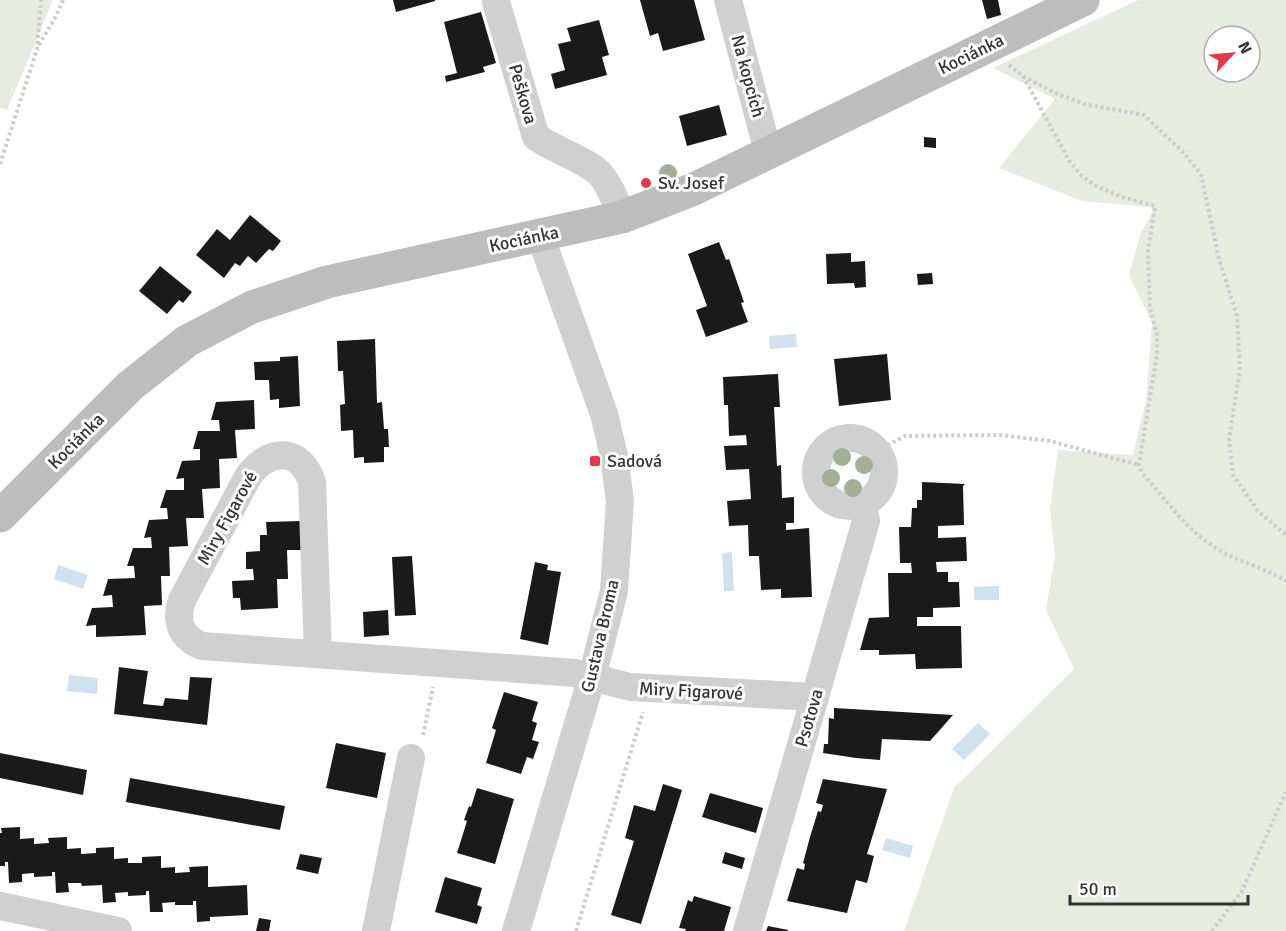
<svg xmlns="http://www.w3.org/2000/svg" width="1286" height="931" font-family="Signika,sans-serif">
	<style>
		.green { fill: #e6ecdf; fill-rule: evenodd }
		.water { fill: #cfe2ee }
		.building { fill: #1a1a1a }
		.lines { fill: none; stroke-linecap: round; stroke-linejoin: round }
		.path { stroke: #cdcdcd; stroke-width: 4; stroke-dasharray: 3 3; stroke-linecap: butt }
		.street { stroke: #d0d0d0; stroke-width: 28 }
		.secondary { stroke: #bdbdbd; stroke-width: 33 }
		.tree { fill: #a2b095 }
		.poi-dot { fill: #e63946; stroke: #fff; stroke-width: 2 }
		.labels { text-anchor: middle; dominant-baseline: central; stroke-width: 6; stroke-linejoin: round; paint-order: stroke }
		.street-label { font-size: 18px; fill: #333; stroke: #fff }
		.poi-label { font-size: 18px; fill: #333; stroke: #fff; text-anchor: start }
	</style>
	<rect width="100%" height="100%" fill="#fff"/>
	<!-- green -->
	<g class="green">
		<path d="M0 0H53L7 110 0 108Z"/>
		<path d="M1138 0H1286V931H904L954 788 1074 669 1046 610 1055 556 1050 508 1058 450 1133 455 1146 400 1152 323 1129 275 1140 235 1153 211 1151 207 1082 201 999 168 1055 99 993 68ZM1214 36H1250V72H1214Z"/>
	</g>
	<!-- water -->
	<g class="water">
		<path d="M796 334 797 347 770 349 769 336Z"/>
		<path d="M732 552 734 591H724L722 553Z"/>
		<path d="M58 565 88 575 83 589 54 579Z"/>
		<path d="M999 586V600H974V587Z"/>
		<path d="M69 675 98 678 97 694 67 691Z"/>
		<path d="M978 723 990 734 964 760 952 749Z"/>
		<path d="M886 838 913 846 910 858 882 850Z"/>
	</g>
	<!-- building -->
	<g class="building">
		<path d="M393 0H435V1L396 12Z"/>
		<path d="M640 0H694L705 40 663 51 658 33 650 36Z"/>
		<path d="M982 0H998L1001 15 987 19Z"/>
		<path d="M481 12 496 63 483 67 485 72 446 82 445 76 457 73 444 22Z"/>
		<path d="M599 20 609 55 602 57 607 75 555 89 551 74 565 70 558 44 571 41 567 28Z"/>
		<path d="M719 105 727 135 687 146 679 116Z"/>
		<path d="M924 137 936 138V148L924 147Z"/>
		<path d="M250 215 281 241 273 251 269 249 256 263 248 256 240 266 235 263 224 278 196 255 217 229 230 240Z"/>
		<path d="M719 242 726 260 729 259 744 302 741 303 748 322 706 337 696 310 707 306 688 254Z"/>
		<path d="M851 253V262L865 261 866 287 855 288 854 283 827 284 826 254Z"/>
		<path d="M160 266 192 292 183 303 179 300 167 314 139 291Z"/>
		<path d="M932 273 933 284 918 285 917 274Z"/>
		<path d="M375 339 377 403 382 402 384 429H388L389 447H384V462L364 463V457L354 458 353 430 341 431 340 405 345 404 343 371H338L337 341Z"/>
		<path d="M887 354 891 400 839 406 834 359Z"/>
		<path d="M298 356 300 406 279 408V399L270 400 269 380H255L254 362 280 361V357Z"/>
		<path d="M778 374 780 407H774L777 466 781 465 782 498 794 497V523H786V530L809 528 812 597 781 598V589L761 590 759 556H749L748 525 729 526 727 501 751 499 749 469 726 470 724 446 747 445 746 435 729 436 728 405H724L723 377Z"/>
		<path d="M254 400 255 429 235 430 237 458 219 459 220 488 202 489 204 518H186L188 546 169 547 170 576H161L162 605 144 606 146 635 96 637V625L86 626 92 608 113 607 112 595 103 596 108 579 135 578 134 566H127L133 548H152L151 537 144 538 149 520 168 519 167 508H160L166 490H184V478L176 479 182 461 200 460V449H193L198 431H220L219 420H211L216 402Z"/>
		<path d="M922 482 965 484 963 486 964 525 938 526V538L966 537 967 561 936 562 937 572H948V582H959L960 607 933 608V617H917V626H961L962 668 916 669 915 654 879 655V650H860L869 618 889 617 888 573H912L911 563H900L899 527H911L912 508H917V500H922Z"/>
		<path d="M301 521 302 550H287L288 579H277L278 608 241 610 240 598H233L232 581 254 580 253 569H246V552L260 551V535H267L266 522Z"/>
		<path d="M412 556 416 615 395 616 392 557Z"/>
		<path d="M535 562 548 565 547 570 561 572 548 645 520 639Z"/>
		<path d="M388 610 389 635 364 637 363 612Z"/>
		<path d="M119 667 148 671 143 704 163 706 165 698 188 700 190 677 212 678 207 725 114 714Z"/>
		<path d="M504 692 538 702 532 721 537 723 532 740 539 742 533 759 527 757 521 774 486 763 496 730 492 728Z"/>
		<path d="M834 708 953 715 930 741 882 739 880 760 856 758 823 753 824 744H828L829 718 834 719Z"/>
		<path d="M336 743 386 753 377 798 326 788Z"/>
		<path d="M0 753 87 770 83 795 0 778Z"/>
		<path d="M130 778 285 806 280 830 126 802Z"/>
		<path d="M823 779 887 789 867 854 874 856 867 883 856 880 847 913 787 901 797 868 804 870 805 864 803 863 810 837 818 811 821 812 823 805 816 803Z"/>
		<path d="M663 784 682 790 641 924 611 915 634 841 625 838 634 805 655 811Z"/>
		<path d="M477 788 514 799 495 864 457 853 467 821 464 820 469 806 471 807Z"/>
		<path d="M710 793 763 808 756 833 702 817Z"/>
		<path d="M20 827V839L34 838V844L49 843 48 838 67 837V849L81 848V854L96 853V848L114 847V859L128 858V863H142V857L161 856V868L175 867V873L190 872 189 867 208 866V887L247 885 248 915 210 917V921L197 922 196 901H193V905H175V902L162 903 163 912H150L149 891H146V895L128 896V892L115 893 116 902 103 903 102 885 82 886 81 883H68L69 892 56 893 55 872H52V876L34 877V873L22 874V882L9 883 8 862H5V866H0V833H2L1 828Z"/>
		<path d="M725 852 745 858 742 869 722 863Z"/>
		<path d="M300 854 322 858 318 874 296 869Z"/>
		<path d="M445 877 482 888 477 905 482 907 477 924 435 912Z"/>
		<path d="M694 896 731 907 724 931H685L686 929 679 928 688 900 692 902Z"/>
		<path d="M259 918 271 920 269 931H256Z"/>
		<path d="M768 926 788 930V931H766Z"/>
	</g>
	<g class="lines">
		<!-- path -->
		<g class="path">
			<path d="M39 45 55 18 63 0"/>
			<path d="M1009 65 1023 76 1053 92 1084 104 1144 115 1182 151 1201 174 1219 259 1237 316 1240 369 1229 439 1233 475 1258 511 1286 535"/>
			<path d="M1023 76 1070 162 1082 176 1096 186 1122 197 1155 206 1148 252 1150 308 1157 335V354L1139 465 1142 473C1164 497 1183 526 1210 544 1233 561 1262 566 1286 581"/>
			<path d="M0 164 37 49 41 0"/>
			<path d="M877 451 905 436 1000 435 1050 441 1139 465"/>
			<path d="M423 735 433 687"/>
			<path d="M576 931 643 712"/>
			<path d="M1212 931 1242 891 1286 792"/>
		</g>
		<!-- street -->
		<g class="street">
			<path d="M728 0 768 152"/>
			<path d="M496 2 536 137C553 149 590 162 601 175 611 187 616 203 622 217"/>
			<circle cx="850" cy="472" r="34"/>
			<path d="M318 653 312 482C300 447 270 448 249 475L182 600C175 621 180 637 202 646L576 673 630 687 815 697"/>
			<path d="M0 906 118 931"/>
			<path d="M376 931 411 758"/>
			<path d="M516 931 592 677 614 591 620 501 614 456 604 414 540 235"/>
			<path d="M747 931 866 521 863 504"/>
		</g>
		<!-- secondary -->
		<path class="secondary" d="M0 516 130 386 187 341 252 307 327 282 622 217 694 189 1083 0"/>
	</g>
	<!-- trees -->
	<g class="tree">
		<circle cx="668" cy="173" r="9"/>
		<circle cx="842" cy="457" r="9"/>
		<circle cx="864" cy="465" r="9"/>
		<circle cx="831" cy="478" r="9"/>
		<circle cx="853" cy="488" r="9"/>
	</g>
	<!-- markers -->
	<g class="poi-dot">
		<circle cx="646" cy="183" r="6"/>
		<rect x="589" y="455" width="12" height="12" rx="3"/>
	</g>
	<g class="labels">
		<!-- street labels -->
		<g class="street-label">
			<text transform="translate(971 54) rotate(-26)">Kociánka</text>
			<text transform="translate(748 76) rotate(75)">Na kopcích</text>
			<text transform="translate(523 94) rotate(74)">Peškova</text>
			<text transform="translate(524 239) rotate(-12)">Kociánka</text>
			<text transform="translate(76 441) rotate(-45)">Kociánka</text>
			<text transform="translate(227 518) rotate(-61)">Miry Figarové</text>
			<text transform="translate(600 636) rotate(-77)">Gustava Broma</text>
			<text transform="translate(691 691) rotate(3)">Miry Figarové</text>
			<text transform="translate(809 718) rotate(-74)">Psotova</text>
		</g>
		<!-- poi labels -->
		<g class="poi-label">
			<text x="658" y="183">Sv. Josef</text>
			<text x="607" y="461">Sadová</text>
		</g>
	</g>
	<!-- north arrow -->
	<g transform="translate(1232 54) rotate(64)"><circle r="28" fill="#ffffff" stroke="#adadad" stroke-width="1.5"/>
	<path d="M0-4.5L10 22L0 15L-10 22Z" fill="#e63946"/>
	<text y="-9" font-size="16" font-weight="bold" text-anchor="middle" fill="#333333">N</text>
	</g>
	<!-- scale -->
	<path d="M1070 895v9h178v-9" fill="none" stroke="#333333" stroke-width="3"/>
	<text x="1079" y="895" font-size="18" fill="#333333" stroke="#ffffff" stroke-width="4.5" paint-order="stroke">50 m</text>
</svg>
